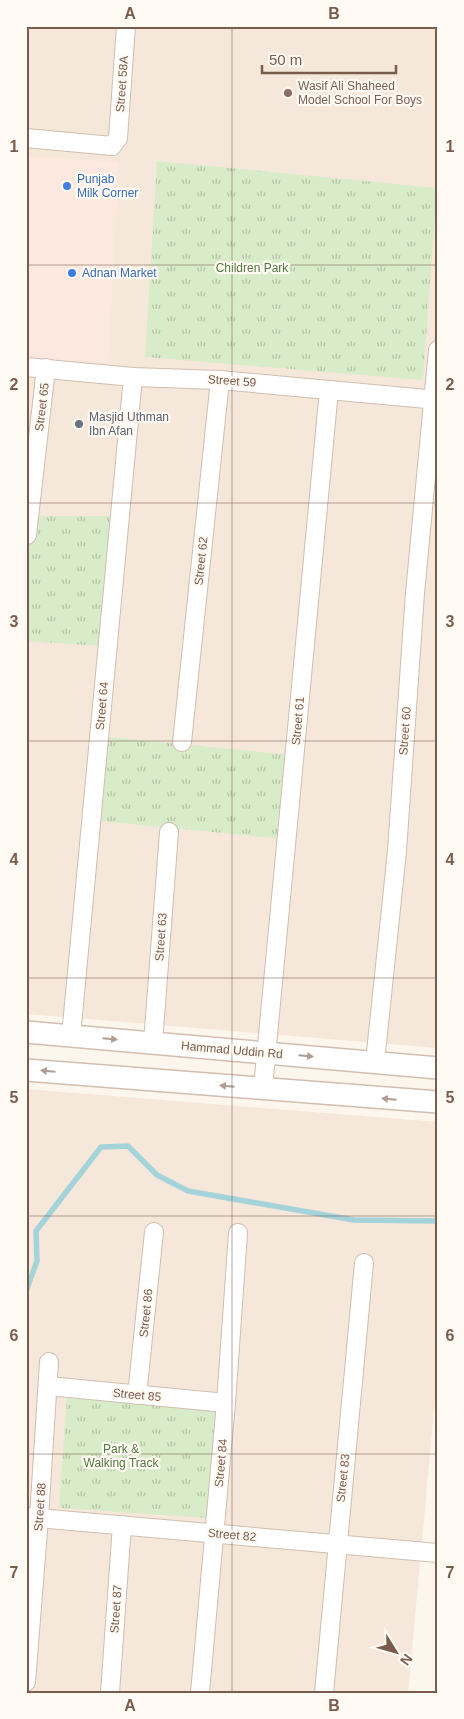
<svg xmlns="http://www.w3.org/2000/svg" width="464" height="1719" font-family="Arial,sans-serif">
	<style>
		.residential { fill: #f5e8da }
		.commercial { fill: #fde8e0 }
		.grass { fill: url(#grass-tufts) }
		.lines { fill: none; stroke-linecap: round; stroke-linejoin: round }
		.stream { stroke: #a5d3da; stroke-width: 5.5 }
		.minor-casing { stroke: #d1beb0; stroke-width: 20 }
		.tertiary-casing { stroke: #d1beb0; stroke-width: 24 }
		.minor { stroke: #fff; stroke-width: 18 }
		.tertiary { stroke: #fff; stroke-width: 21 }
		.oneway { fill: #af9d94 }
		.grid { fill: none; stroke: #7a5c4d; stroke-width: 1; stroke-opacity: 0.55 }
		.education-dot { fill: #8d6e63; stroke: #fffaf3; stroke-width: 2 }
		.shop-dot { fill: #3f7fe0; stroke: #fffaf3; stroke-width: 2 }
		.worship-dot { fill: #6b7280; stroke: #fffaf3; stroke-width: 2 }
		.labels { text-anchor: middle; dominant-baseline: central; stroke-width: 4.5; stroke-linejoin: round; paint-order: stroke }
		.street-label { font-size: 12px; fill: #7a5c4d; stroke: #fffaf3 }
		.education-label { font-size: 12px; fill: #785e54; stroke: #fffaf3; text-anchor: start }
		.shop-label { font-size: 12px; fill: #366cbe; stroke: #fffaf3; text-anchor: start }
		.park-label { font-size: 12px; fill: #537a41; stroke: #fffaf3 }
		.worship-label { font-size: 12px; fill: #5b616d; stroke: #fffaf3; text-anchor: start }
		.neatline { fill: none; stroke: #7a5c4d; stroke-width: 2 }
		.grid-label { font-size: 16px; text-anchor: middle; font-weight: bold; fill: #7a5c4d }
	</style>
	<defs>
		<pattern id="grass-tufts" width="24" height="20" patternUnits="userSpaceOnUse" patternTransform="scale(1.25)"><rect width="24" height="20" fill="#d8ecc9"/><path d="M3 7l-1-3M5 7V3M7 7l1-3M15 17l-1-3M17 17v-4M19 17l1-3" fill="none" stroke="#b4c2a5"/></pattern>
	</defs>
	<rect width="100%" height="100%" fill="#fdf6ec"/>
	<!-- residential -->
	<g class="residential">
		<path d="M26 26H438V1048L26 1014Z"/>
		<path d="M26 1089 438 1122V1367L408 1693H26Z"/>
	</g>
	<!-- commercial -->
	<path class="commercial" d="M26 157 119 162 108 362 26 358Z"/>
	<!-- grass -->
	<g class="grass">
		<path d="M157 161 437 188 423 380 145 357Z"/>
		<path d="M36 516H113L101 646 26 641V539Z"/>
		<path d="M108 737 291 755 283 839 100 821Z"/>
		<path d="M67 1396 216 1406 207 1518 59 1508Z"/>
	</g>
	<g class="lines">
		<!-- stream -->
		<path class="stream" d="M26 1291 37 1261 36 1231 101 1147 128 1146 157 1175 188 1191 354 1220 437 1221"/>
		<!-- minor casing -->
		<g class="minor-casing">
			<g id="minor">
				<path d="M26 138 112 146 118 138 126 26"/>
				<path d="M26 367 133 377 220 380 438 400"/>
				<path d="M27 535 46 368"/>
				<path d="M182 742 220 380"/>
				<path d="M71 1036 133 377"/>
				<path d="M153 1043 169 832"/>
				<path d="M375 1062 397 851 415 593 438 350"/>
				<path d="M263 1088 329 390"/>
				<path d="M48 1386 226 1403"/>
				<path d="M137 1395 154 1232"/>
				<path d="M26 1517 438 1553"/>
				<path d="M26 1682 39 1518 49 1362"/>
				<path d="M110 1693 122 1525"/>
				<path d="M200 1693 226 1403 238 1233"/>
				<path d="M324 1693 364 1263"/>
			</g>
		</g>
		<!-- tertiary casing -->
		<g class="tertiary-casing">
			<g id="tertiary">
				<path d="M26 1032 438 1068"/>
				<path d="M26 1070 438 1102"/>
			</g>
		</g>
		<!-- minor -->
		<use href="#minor" class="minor"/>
		<!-- tertiary -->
		<use href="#tertiary" class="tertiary"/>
	</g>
	<!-- one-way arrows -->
	<defs><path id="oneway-solid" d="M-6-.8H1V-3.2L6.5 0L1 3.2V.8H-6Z" transform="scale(1.25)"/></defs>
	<g class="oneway">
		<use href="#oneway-solid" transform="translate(110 1039) rotate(5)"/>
		<use href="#oneway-solid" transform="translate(306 1056) rotate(5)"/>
		<use href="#oneway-solid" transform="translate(48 1071) rotate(-175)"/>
		<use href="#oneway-solid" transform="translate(227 1086) rotate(-175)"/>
		<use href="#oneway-solid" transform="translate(389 1099) rotate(-175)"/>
	</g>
	<!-- grid -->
	<path class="grid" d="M232 26V1693M26 265H438M26 503H438M26 741H438M26 978H438M26 1216H438M26 1454H438"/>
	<!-- markers -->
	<circle class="education-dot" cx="288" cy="93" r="5"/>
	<g class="shop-dot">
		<circle cx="67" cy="186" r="5"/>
		<circle cx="72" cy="273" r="5"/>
	</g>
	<circle class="worship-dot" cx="79" cy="424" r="5"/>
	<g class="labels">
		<!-- street labels -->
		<g class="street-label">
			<text transform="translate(122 84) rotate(-86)">Street 58A</text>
			<text transform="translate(232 381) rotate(4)">Street 59</text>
			<text transform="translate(42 407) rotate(-83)">Street 65</text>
			<text transform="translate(201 561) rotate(-84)">Street 62</text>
			<text transform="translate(102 706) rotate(-85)">Street 64</text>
			<text transform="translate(298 721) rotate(-85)">Street 61</text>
			<text transform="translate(405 731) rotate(-86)">Street 60</text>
			<text transform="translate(161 937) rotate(-86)">Street 63</text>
			<text transform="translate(232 1050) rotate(5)">Hammad Uddin Rd</text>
			<text transform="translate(146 1313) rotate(-84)">Street 86</text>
			<text transform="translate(137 1395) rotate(5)">Street 85</text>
			<text transform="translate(221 1463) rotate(-85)">Street 84</text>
			<text transform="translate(343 1478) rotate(-84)">Street 83</text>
			<text transform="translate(40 1507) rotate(-86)">Street 88</text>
			<text transform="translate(232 1535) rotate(5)">Street 82</text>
			<text transform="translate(116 1609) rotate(-86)">Street 87</text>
		</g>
		<!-- education labels -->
		<g class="education-label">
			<text x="298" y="86">Wasif Ali Shaheed<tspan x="298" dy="14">Model School For Boys</tspan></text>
		</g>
		<!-- shop labels -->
		<g class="shop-label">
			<text x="77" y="179">Punjab<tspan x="77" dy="14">Milk Corner</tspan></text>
			<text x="82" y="273">Adnan Market</text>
		</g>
		<!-- park labels -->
		<g class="park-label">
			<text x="252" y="268">Children Park</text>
			<text x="121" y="1449">Park &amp;<tspan x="121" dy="14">Walking Track</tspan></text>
		</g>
		<!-- worship labels -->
		<g class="worship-label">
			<text x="89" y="417">Masjid Uthman<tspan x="89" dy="14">Ibn Afan</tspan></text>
		</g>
	</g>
	<!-- border -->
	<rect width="464" height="1719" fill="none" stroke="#fffaf3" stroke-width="55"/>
	<!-- north arrow -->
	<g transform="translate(396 1652) rotate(127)" stroke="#fffaf3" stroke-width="4" paint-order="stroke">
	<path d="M0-4L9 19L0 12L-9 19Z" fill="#7a5c4d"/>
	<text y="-8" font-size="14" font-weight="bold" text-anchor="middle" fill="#7a5c4d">N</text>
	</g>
	<!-- scale -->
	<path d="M262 65v8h134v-8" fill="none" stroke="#7a5c4d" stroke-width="2.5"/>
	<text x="269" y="65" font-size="15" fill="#7a5c4d" stroke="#fffaf3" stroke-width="4" paint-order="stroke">50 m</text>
	<rect x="28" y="28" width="408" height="1664" class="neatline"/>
	<g class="grid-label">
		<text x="130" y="19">A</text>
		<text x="334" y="19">B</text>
		<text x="14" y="152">1</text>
		<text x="450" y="152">1</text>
		<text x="14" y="390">2</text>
		<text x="450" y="390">2</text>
		<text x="14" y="627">3</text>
		<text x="450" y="627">3</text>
		<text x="14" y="865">4</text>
		<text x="450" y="865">4</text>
		<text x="14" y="1103">5</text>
		<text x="450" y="1103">5</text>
		<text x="14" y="1341">6</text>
		<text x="450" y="1341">6</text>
		<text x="14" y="1578">7</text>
		<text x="450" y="1578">7</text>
		<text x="130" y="1711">A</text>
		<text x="334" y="1711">B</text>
	</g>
</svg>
